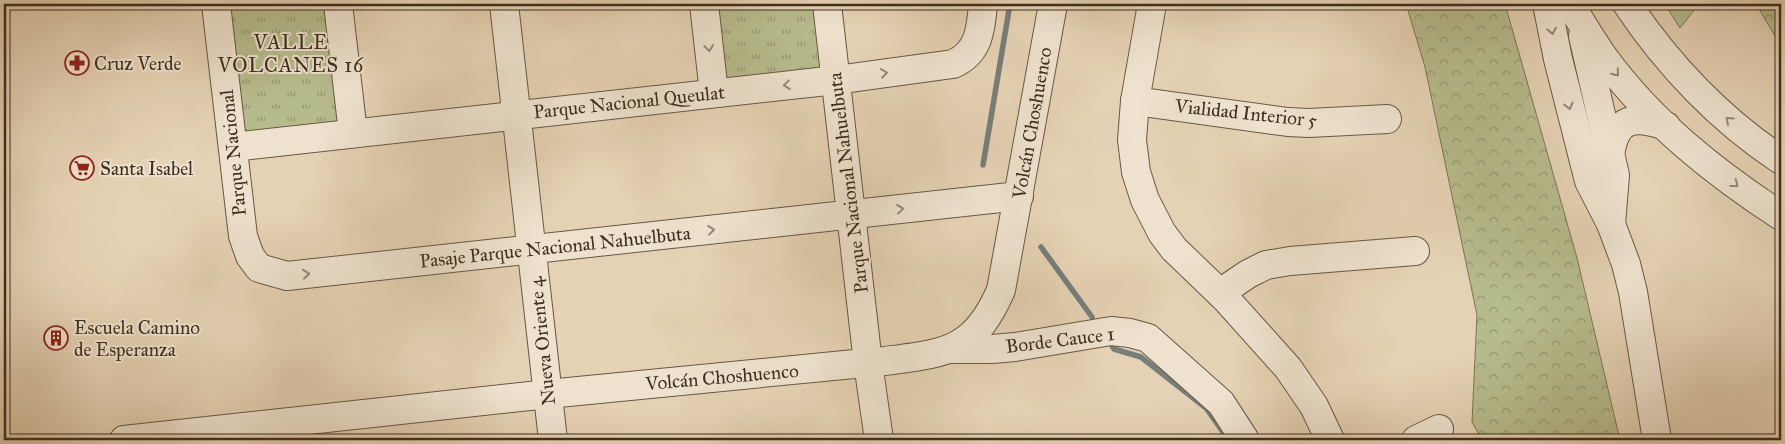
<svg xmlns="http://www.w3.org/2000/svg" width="1785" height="444" font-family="'IM FELL Great Primer',serif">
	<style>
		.grass { fill: #b6bb8c; stroke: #7a7555 }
		.forest { fill: url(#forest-crowns); stroke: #7a7555 }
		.park { fill: url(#park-tufts); stroke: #7a7555 }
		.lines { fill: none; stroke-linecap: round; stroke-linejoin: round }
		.stream { stroke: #767f7a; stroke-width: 5.5 }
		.minor-casing { stroke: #685844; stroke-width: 30 }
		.minor { stroke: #eee2ce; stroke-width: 28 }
		.oneway { stroke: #968876 }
		.labels { text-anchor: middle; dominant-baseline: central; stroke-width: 4; stroke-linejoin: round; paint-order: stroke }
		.poi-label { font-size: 19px; fill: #3e2f1e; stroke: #eee2ce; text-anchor: start }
		.street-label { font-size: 19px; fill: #3e2f1e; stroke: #eee2ce }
		.neighbourhood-label { font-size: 20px; letter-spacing: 1px; fill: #3e2f1e; stroke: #eee2ce }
	</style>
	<defs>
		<pattern id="forest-crowns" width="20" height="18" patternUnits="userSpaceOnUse" patternTransform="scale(1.25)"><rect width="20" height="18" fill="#b6bb8c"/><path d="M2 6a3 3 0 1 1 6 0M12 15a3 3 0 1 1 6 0" fill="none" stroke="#959872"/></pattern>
		<pattern id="park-tufts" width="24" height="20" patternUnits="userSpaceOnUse" patternTransform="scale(1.25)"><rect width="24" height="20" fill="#b6bb8c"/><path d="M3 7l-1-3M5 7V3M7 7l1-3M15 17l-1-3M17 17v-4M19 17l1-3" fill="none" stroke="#959872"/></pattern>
	</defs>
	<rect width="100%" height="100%" fill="#e5d2b4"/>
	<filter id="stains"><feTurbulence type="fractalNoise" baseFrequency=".004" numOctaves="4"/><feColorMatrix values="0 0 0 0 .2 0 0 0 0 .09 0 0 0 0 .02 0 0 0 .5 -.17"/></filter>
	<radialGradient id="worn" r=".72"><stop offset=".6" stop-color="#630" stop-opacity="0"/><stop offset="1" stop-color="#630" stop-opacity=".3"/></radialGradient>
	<!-- grass -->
	<g class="grass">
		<path d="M1665 4H1699L1680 28Z"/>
		<path d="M4 373 10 429 4 430Z"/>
	</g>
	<!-- forest -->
	<g class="forest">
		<path d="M1406 4H1505L1577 258 1620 440H1482L1472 422 1477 315 1425 67Z"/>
		<path d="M1756 4H1781V46Z"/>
	</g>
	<!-- park -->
	<g class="park">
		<path d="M248 4H333L347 127 243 139 228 6Z"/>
		<path d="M709 4H819L826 74 724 85Z"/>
	</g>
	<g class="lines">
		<!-- stream -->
		<g class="stream">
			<path d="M983 165 1010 4"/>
			<path d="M1041 247 1092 317"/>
			<path d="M1112 346 1114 349 1141 357 1206 408 1228 439"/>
		</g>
		<!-- minor casing -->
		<g class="minor-casing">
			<g id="minor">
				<path d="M216 4 243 236 250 256 259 268 287 276 1019 196"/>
				<path d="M338 4 353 133"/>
				<path d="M504 4 553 440"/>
				<path d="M704 4 714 93"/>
				<path d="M827 4 868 363 879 440"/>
				<path d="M1152 4 1135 101 1132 140 1136 172 1145 200 1162 233 1174 249 1226 299 1288 368 1314 406 1330 440"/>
				<path d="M1547 4 1558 59 1589 181 1611 224 1626 264 1633 292 1657 440"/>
				<path d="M1570 4C1581 22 1592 41 1605 59 1652 123 1715 173 1781 216"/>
				<path d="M1627 4C1667 64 1720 120 1781 160"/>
				<path d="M1583 36 1615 175 1611 224"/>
				<path d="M1135 101 1288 122 1309 123 1387 119"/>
				<path d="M233 147 836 80 953 64C979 53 981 29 983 4"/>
				<path d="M1610 155C1616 117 1633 115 1666 126"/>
				<path d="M1220 293 1248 274 1266 265 1290 261 1415 251"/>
				<path d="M950 349H992L1015 347 1111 331 1130 333 1148 338 1221 403 1245 440"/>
				<path d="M124 440 548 394 885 361C946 353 974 352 1001 290L1053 4"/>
				<path d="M1416 440 1439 429"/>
			</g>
		</g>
		<!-- minor -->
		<use href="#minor" class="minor"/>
	</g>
	<!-- one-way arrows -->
	<defs><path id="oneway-chevron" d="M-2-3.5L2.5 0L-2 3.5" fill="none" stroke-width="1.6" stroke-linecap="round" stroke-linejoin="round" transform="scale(1.25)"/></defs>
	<g class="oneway">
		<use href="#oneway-chevron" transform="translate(1552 31) rotate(79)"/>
		<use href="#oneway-chevron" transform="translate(709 48) rotate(83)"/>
		<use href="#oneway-chevron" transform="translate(884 73) rotate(-8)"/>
		<use href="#oneway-chevron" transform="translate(1616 73) rotate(51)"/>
		<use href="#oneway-chevron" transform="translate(787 85) rotate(174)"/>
		<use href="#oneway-chevron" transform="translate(1569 106) rotate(76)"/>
		<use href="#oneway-chevron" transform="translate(1729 120) rotate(-138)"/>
		<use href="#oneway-chevron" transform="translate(1735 184) rotate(37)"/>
		<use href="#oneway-chevron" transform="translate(900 209) rotate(-6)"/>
		<use href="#oneway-chevron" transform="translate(711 230) rotate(-6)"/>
		<use href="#oneway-chevron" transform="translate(306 274) rotate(-6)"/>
	</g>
	<!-- icons -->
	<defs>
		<g id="pharmacy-ring" transform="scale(1.25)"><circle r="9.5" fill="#eee2ce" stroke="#8f2418" stroke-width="1.5"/><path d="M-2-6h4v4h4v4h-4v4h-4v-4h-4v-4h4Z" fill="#8f2418"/></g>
		<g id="supermarket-ring" transform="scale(1.25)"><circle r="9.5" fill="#eee2ce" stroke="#8f2418" stroke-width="1.5"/><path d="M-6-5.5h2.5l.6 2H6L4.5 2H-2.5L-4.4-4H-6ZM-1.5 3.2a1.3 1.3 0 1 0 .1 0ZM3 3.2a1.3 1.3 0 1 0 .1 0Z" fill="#8f2418"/></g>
		<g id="building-ring" transform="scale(1.25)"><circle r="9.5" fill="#eee2ce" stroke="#8f2418" stroke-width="1.5"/><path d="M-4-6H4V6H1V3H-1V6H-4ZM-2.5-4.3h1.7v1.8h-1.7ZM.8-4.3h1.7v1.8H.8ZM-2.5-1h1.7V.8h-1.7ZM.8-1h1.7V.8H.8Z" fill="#8f2418"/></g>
	</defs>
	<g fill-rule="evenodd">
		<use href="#pharmacy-ring" x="77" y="63"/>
		<use href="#supermarket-ring" x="82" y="168"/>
		<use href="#building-ring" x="56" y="338"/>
	</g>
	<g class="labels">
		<!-- poi labels -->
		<g class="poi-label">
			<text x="94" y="63">Cruz Verde</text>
			<text x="100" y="168">Santa Isabel</text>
			<text x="74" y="327">Escuela Camino<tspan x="74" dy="22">de Esperanza</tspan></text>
		</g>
		<!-- street labels -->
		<g class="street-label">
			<text transform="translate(629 102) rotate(-6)">Parque Nacional Queulat</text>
			<text transform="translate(1246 113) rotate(6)">Vialidad Interior 5</text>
			<text transform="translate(1032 123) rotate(-80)">Volcán Choshuenco</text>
			<text transform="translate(233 153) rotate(-96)">Parque Nacional</text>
			<text transform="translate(848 183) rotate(-97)">Parque Nacional Nahuelbuta</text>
			<text transform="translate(555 247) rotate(-6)">Pasaje Parque Nacional Nahuelbuta</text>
			<text transform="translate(1060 340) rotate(-7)">Borde Cauce 1</text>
			<text transform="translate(542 341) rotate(-96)">Nueva Oriente 4</text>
			<text transform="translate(722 377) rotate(-5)">Volcán Choshuenco</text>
		</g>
		<!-- neighbourhood labels -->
		<g class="neighbourhood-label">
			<text x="291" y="42">VALLE<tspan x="291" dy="23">VOLCANES 16</tspan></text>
		</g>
	</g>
	<!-- margin -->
	<rect width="1785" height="444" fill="none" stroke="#e5d2b4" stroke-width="20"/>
	<rect x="5" y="5" width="1775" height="434" fill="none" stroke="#3e2f1e" stroke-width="2.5"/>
	<rect x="10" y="10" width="1765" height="424" fill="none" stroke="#3e2f1e"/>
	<rect width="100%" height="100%" filter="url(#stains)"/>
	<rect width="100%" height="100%" fill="url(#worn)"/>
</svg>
